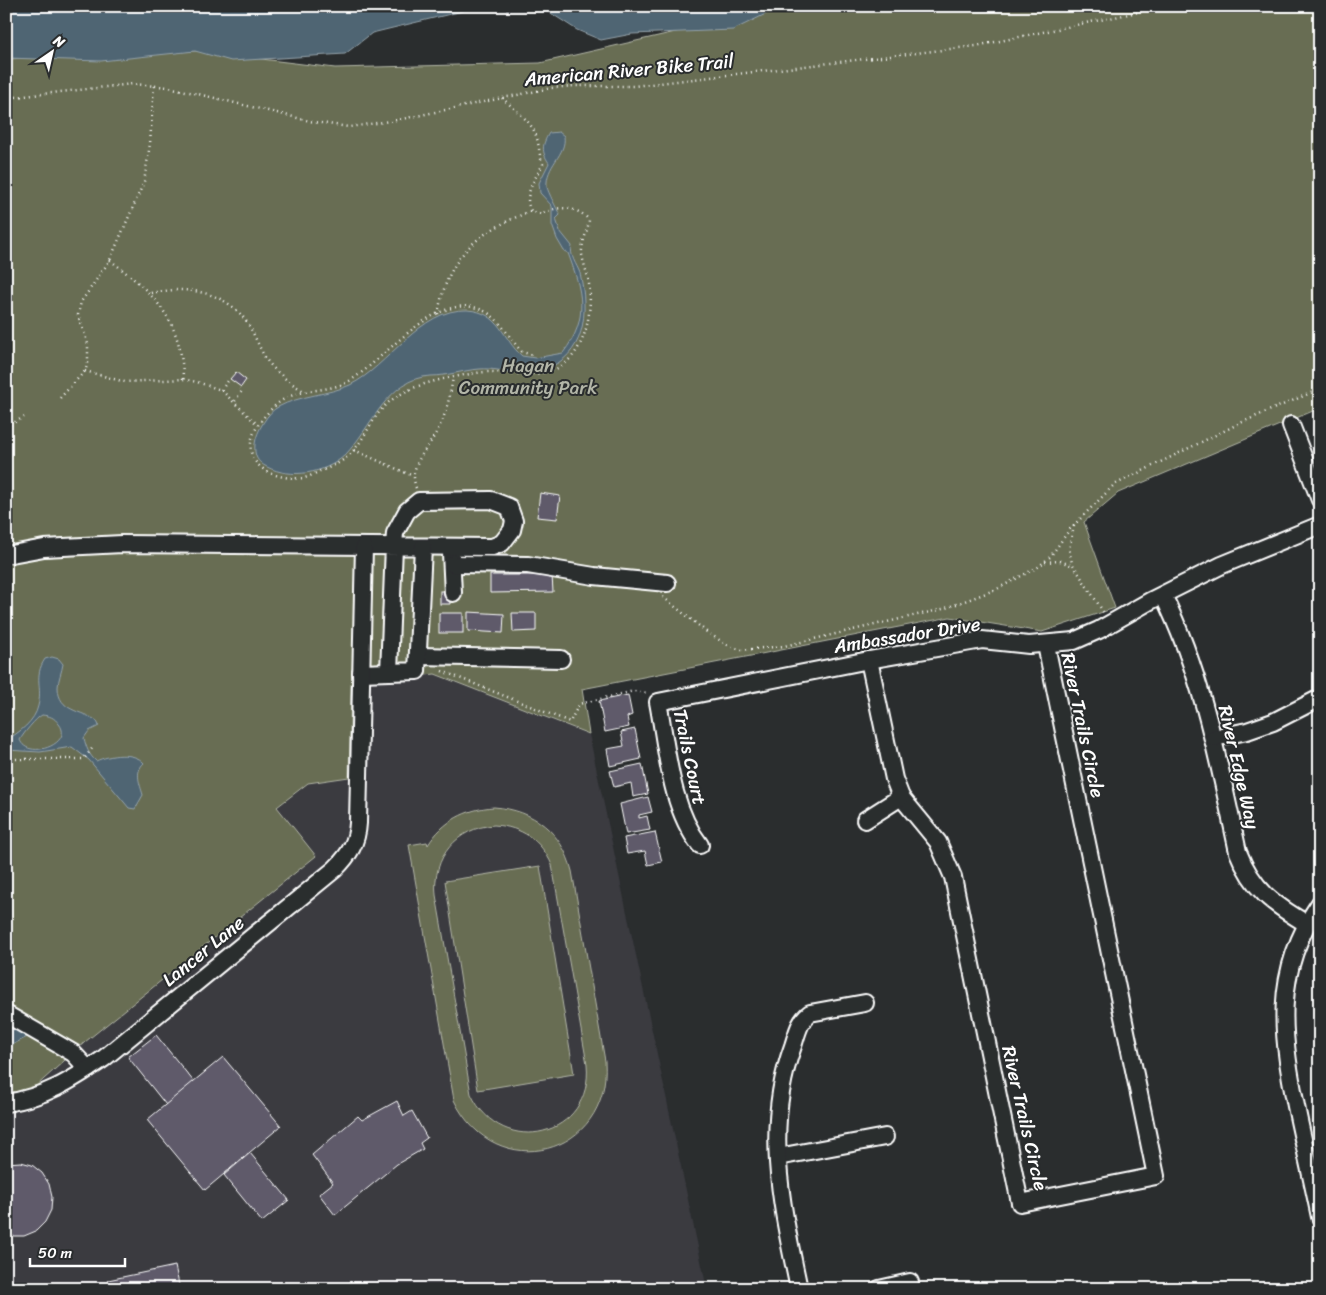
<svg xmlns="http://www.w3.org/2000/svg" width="1326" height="1295" font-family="Sriracha,sans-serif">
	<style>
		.built { fill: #3a3a40 }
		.green { fill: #676d52; stroke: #b3b6a8; fill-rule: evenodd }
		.water { fill: #4f6573; stroke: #95a3ab; fill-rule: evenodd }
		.building { fill: #5e5a6b; stroke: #fff }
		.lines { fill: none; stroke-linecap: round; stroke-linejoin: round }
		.minor-casing { stroke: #fff; stroke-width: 20 }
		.path { stroke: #fff; stroke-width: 2.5; stroke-dasharray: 1 4; stroke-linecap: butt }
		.minor { stroke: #2a2d2e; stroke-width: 16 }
		.labels { text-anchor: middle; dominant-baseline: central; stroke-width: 4; stroke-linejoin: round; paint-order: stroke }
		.street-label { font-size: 19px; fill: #fff; stroke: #2a2d2e }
		.park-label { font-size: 19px; fill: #b3b6a8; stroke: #2a2d2e }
	</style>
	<rect width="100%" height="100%" fill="#2a2d2e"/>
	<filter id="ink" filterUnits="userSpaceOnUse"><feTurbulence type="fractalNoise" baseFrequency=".02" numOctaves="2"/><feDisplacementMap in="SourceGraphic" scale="10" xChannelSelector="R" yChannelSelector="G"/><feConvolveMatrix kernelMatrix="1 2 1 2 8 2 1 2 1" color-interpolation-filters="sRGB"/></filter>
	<g filter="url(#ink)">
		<!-- built -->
		<path class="built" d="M435 674 589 734 707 1289H6V1094L33 1089 46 992 308 783 349 777 351 683Z"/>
		<!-- green -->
		<g class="green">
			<path d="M799 6H1320V408L1118 493 1084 522 1115 608 1042 632 950 617 582 689 589 734 435 674 351 683 349 777 308 783 277 807 316 856 85 1042 33 1089 6 1094V59L196 51 335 68 540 63 776 9Z"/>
			<path d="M494 807C534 810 562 832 572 871L605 1061C612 1156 495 1186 454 1100L409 845 427 842 428 845C443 821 466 809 494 807ZM494 825C522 827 541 840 552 865L587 1064C594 1137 502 1160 471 1094L436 895C432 857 457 828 494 825Z"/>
			<path d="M540 866 574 1074 478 1090 445 881Z"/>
		</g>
		<!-- water -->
		<g class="water">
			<path d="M6 6H799L776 9 733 30 632 34 601 40 577 30 546 10 471 9 372 33 345 54 231 61 195 51 101 61 6 58Z"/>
			<path d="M559 132 564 136C567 155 545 165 547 187 548 192 557 209 560 215L556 219 560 231 572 246C569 255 577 265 580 273 582 282 584 293 584 302 586 346 563 374 517 372 505 372 492 368 480 369 464 370 448 376 431 376 387 378 371 429 345 455 325 474 291 479 267 467 257 462 254 456 255 444 256 432 268 412 278 407 300 395 328 395 350 385 388 367 420 308 467 310 501 312 502 339 522 356L535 358 563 353C590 318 582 291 568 253L564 251 557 239 552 225V206L540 193 539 183 549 163C541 151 542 145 549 133Z"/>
			<path d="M52 657 59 659 63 664C62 671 58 680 58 687 58 712 82 710 97 721L99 726 89 731 84 738C86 747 89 755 96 761 109 755 134 751 144 763 134 772 140 784 143 795L135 809 129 808 89 760 72 747 40 752 6 750V740C19 733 35 721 38 706 43 687 33 677 45 659ZM42 715C50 716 54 717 59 724 75 743 28 761 20 740 23 734 36 718 42 715Z"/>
			<path d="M6 1020 31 1035 6 1048Z"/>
		</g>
		<!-- building -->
		<g class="building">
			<path d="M236 372 246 380 241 387 230 379Z"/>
			<path d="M540 493 560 496 557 519 537 517Z"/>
			<path d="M490 575H552L553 592 490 593Z"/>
			<rect x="440" y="591" width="10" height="13"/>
			<path d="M468 612 504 614 503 633 468 631Z"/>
			<rect x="439" y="613" width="24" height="20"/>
			<path d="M512 613H536V631L513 632Z"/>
			<path d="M628 695 632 715 627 717 629 727 605 732 599 701Z"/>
			<path d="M635 729 641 759 610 766 607 749 624 746 621 732Z"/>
			<path d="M642 764 648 794 633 797 631 783 614 787 610 771Z"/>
			<path d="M648 797 652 812 639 815V818L647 816 650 830 626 834 620 804Z"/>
			<path d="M655 832 662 862 648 865 645 851 627 854 624 838Z"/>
			<path d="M156 1035 194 1082 166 1105 128 1057Z"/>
			<path d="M223 1057 281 1126 205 1190 147 1120Z"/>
			<path d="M397 1101 404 1116 412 1111 427 1138 420 1143 423 1149 397 1164 335 1215 319 1194 333 1183 312 1155 358 1116 362 1120Z"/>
			<path d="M250 1153 289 1200 262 1222 224 1175Z"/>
			<path d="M21 1162 32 1165 42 1173 49 1184 52 1197 51 1210 45 1222 36 1231 24 1236H11L6 1235V1163Z"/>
			<path d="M175 1266 180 1289H110L108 1280Z"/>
		</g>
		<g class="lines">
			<!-- minor casing -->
			<g class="minor-casing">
				<g id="minor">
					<path d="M1291 425 1320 500"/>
					<path d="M451 553 453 593"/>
					<path d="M6 555 44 548 122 544 492 547 502 543 512 530 514 521 509 507 491 500 419 501 407 511 395 533 394 546 389 672"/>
					<path d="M452 564 528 565 594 576 667 583"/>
					<path d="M1163 595C1203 676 1219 764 1238 852 1253 890 1273 904 1307 924"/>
					<path d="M418 656 561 659"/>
					<path d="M869 660 894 779 901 797 938 842 953 877 1020 1203 1156 1176 1046 645"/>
					<path d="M361 673 417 671 423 547"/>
					<path d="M1214 738 1247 731 1273 722 1320 698"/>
					<path d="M865 820 901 797"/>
					<path d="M700 845C670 807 667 748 658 702L869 660 982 640 1029 645 1074 641 1099 630 1150 601 1222 565 1320 525"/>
					<path d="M1320 903C1271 974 1282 1038 1298 1116 1305 1149 1313 1183 1320 1217"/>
					<path d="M6 1014 73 1053 88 1069"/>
					<path d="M6 1103C45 1097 71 1081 103 1059L335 869C349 855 357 843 358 823L364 546"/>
					<path d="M778 1157 885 1137"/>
					<path d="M799 1289C782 1207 763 1128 793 1046 797 1034 799 1021 810 1013L865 1003"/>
					<path d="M879 1289 910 1282"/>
				</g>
			</g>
			<!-- path -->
			<g class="path">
				<path d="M6 98 133 84 169 87 314 122 349 127 397 120 551 88 574 86H634L976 46 1167 6"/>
				<path d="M502 98C513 108 530 120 535 133 540 144 538 154 543 164 536 178 522 195 531 211L541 214C558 205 577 206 589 220 588 231 581 243 582 254 583 263 588 274 589 284 593 316 584 361 550 371 524 379 500 369 476 373 448 378 417 382 393 399 372 413 366 441 347 457 340 463 329 468 320 471 316 473 309 477 304 478 294 479 279 477 270 473 235 456 254 423 277 404 299 386 328 394 351 380 387 358 440 284 488 313 503 323 510 339 522 352L533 355"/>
				<path d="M110 260C154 294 182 319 183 379"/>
				<path d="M151 293C185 286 224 290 246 321 255 334 259 349 268 362 278 374 290 383 304 391"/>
				<path d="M438 314C448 254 478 232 531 211"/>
				<path d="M85 371 125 382 183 379 197 382 221 390 258 425"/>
				<path d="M221 390 228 381 230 382"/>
				<path d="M60 398 85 371 88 363V344L78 315 81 302 110 260 144 182 150 144 154 85"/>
				<path d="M235 401 242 391 240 389"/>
				<path d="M6 427 24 417"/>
				<path d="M354 450 413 476"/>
				<path d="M416 488C408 465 426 452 436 433 446 416 450 397 453 377"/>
				<path d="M1074 526 1069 550 1072 563 1104 613"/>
				<path d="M1045 562 1060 561 1073 566"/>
				<path d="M663 597 708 633 729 646 742 650 784 646 943 609 997 589 1038 567 1050 557 1070 529 1114 485 1238 424 1320 389"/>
				<path d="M442 671 570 722 579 704 634 691 647 693"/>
				<path d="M6 759H84L94 746"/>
			</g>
			<!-- minor -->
			<use href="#minor" class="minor"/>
		</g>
	</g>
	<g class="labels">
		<!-- street labels -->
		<g class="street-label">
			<text transform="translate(629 70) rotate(-5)">American River Bike Trail</text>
			<text transform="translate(907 635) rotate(-9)">Ambassador Drive</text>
			<text transform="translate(1083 725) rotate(78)">River Trails Circle</text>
			<text transform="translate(690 757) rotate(78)">Trails Court</text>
			<text transform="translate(1239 767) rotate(77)">River Edge Way</text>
			<text transform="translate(203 951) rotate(-39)">Lancer Lane</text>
			<text transform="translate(1025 1118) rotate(77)">River Trails Circle</text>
		</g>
		<!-- park labels -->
		<g class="park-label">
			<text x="528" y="365">Hagan<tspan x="528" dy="22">Community Park</tspan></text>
		</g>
	</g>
	<!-- margin -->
	<rect width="1326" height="1295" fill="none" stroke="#2a2d2e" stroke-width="25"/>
	<rect x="12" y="12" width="1301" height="1270" fill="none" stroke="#fff" stroke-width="2" filter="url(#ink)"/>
	<!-- north arrow -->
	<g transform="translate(52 52) rotate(34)" stroke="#2a2d2e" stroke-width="4" paint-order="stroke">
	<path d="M0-4L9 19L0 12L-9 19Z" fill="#ffffff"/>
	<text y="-8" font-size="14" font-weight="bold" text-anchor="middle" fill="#ffffff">N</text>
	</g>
	<!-- scale -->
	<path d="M30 1258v8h95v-8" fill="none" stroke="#ffffff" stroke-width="2.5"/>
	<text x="38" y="1258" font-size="15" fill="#ffffff" stroke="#2a2d2e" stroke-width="4" paint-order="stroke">50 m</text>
</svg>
